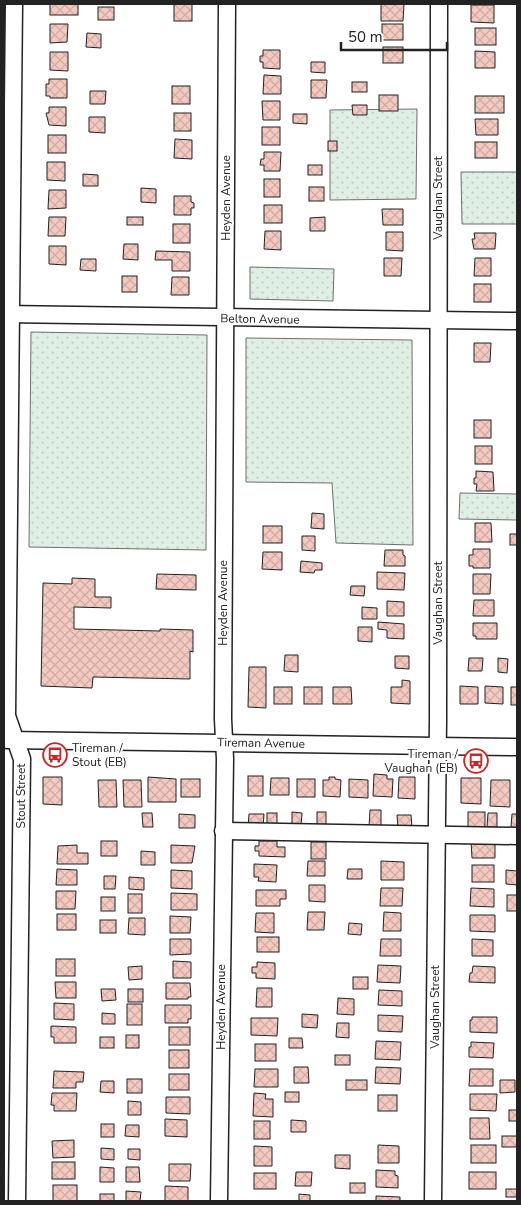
<svg xmlns="http://www.w3.org/2000/svg" width="521" height="1205" font-family="'Nunito Sans',sans-serif">
	<style>
		.grass { fill: url(#grass-dots); stroke: #6f6f6f }
		.building { fill: url(#building-cross-hatch); stroke: #222 }
		.lines { fill: none; stroke-linecap: round; stroke-linejoin: round }
		.minor-casing { stroke: #222; stroke-width: 19 }
		.minor { stroke: #fff; stroke-width: 16 }
		.labels { text-anchor: middle; dominant-baseline: central; stroke-width: 4; stroke-linejoin: round; paint-order: stroke }
		.street-label { font-size: 12px; fill: #222; stroke: #fff }
		.poi-label { font-size: 12px; fill: #222; stroke: #fff; text-anchor: start }
	</style>
	<defs>
		<pattern id="grass-dots" width="8" height="8" patternUnits="userSpaceOnUse" patternTransform="scale(1.25)"><rect width="8" height="8" fill="#e0efe3"/><path d="M2 2h.1M6 6h.1" fill="none" stroke="#c0cdc2" stroke-width="1.8" stroke-linecap="round"/></pattern>
		<pattern id="building-cross-hatch" width="8" height="8" patternUnits="userSpaceOnUse" patternTransform="scale(1.25)"><rect width="8" height="8" fill="#f3c9c0"/><path d="M0 0l8 8M0 8l8-8" fill="none" stroke="#d0aca5"/></pattern>
	</defs>
	<rect width="100%" height="100%" fill="#fff"/>
	<!-- grass -->
	<g class="grass">
		<path d="M417 109 416 199 330 200V110Z"/>
		<path d="M461 172H517V224H462Z"/>
		<path d="M250 267 334 269 333 301 250 299Z"/>
		<path d="M31 332 207 335 206 550 29 547Z"/>
		<path d="M246 338 412 340 413 545 336 543 332 483 246 482Z"/>
		<path d="M460 493 517 494V520L459 519Z"/>
	</g>
	<!-- building -->
	<g class="building">
		<rect x="50" y="4" width="28" height="11"/>
		<rect x="174" y="4" width="18" height="17"/>
		<path d="M381 4H404L403 21H381Z"/>
		<path d="M471 5H494V23L471 22Z"/>
		<rect x="98" y="7" width="16" height="13"/>
		<path d="M50 24H68L67 42 50 43Z"/>
		<rect x="382" y="24" width="21" height="16"/>
		<rect x="475" y="28" width="21" height="17"/>
		<path d="M87 33 101 34V48L86 47Z"/>
		<rect x="383" y="47" width="20" height="16"/>
		<path d="M263 50H280V69L263 68V62H260V56H263Z"/>
		<path d="M475 51 495 52V68H475Z"/>
		<path d="M50 52H68V71L50 70Z"/>
		<path d="M311 62H325V73L311 72Z"/>
		<path d="M264 75 281 76V94H263Z"/>
		<path d="M49 79H67V98H50V96H46V84H49Z"/>
		<path d="M311 80H327L326 98H311Z"/>
		<rect x="352" y="82" width="15" height="10"/>
		<rect x="172" y="86" width="18" height="18"/>
		<path d="M90 91H106L105 104H90Z"/>
		<rect x="379" y="95" width="19" height="16"/>
		<rect x="475" y="96" width="29" height="17"/>
		<path d="M262 101H280V120H263Z"/>
		<path d="M352 105H367V115H353Z"/>
		<path d="M49 107H66V126L49 125 46 113H49Z"/>
		<rect x="174" y="113" width="17" height="18"/>
		<path d="M293 114H307V124L293 123Z"/>
		<path d="M89 117H105V133L89 132Z"/>
		<path d="M475 119H498V135H476Z"/>
		<rect x="262" y="127" width="18" height="18"/>
		<rect x="48" y="135" width="18" height="18"/>
		<path d="M175 139 192 140V159L174 158Z"/>
		<rect x="328" y="141" width="9" height="10"/>
		<rect x="475" y="142" width="22" height="16"/>
		<path d="M264 152H281L280 171H264V165H260L261 159H264Z"/>
		<path d="M47 162H65V181L47 180Z"/>
		<rect x="308" y="165" width="14" height="10"/>
		<path d="M83 174 98 175V186H83Z"/>
		<rect x="264" y="179" width="16" height="18"/>
		<rect x="309" y="187" width="15" height="14"/>
		<path d="M141 188 156 189V203L141 202Z"/>
		<path d="M49 190H66V208L48 209Z"/>
		<path d="M174 196H191V202L194 203V208H191V215H174Z"/>
		<rect x="264" y="205" width="18" height="18"/>
		<path d="M382 209H403V225H383Z"/>
		<path d="M49 217H66L65 236H48Z"/>
		<rect x="127" y="217" width="16" height="8"/>
		<path d="M325 217V231H310V218Z"/>
		<rect x="173" y="224" width="17" height="19"/>
		<path d="M265 231H281V250L264 249Z"/>
		<path d="M386 232H403V251L386 250Z"/>
		<path d="M474 233H496L495 249H474L472 239H475Z"/>
		<path d="M124 244H138V260L123 259Z"/>
		<path d="M49 246H66V265L49 264Z"/>
		<path d="M156 251 190 252V271H172V260H155Z"/>
		<path d="M384 258H402L401 276H384Z"/>
		<path d="M475 258H491V276H474Z"/>
		<path d="M81 259H96V271L80 270Z"/>
		<rect x="122" y="276" width="15" height="16"/>
		<path d="M172 277H189V295H171Z"/>
		<rect x="474" y="284" width="17" height="18"/>
		<path d="M474 343H491L490 362H474Z"/>
		<rect x="474" y="420" width="17" height="18"/>
		<rect x="475" y="446" width="17" height="18"/>
		<path d="M476 471 493 472 494 491H476L477 484H474V478H476Z"/>
		<path d="M312 513 324 514V529L311 528Z"/>
		<path d="M475 523H491L492 542H475Z"/>
		<rect x="263" y="526" width="19" height="17"/>
		<rect x="510" y="534" width="7" height="11"/>
		<path d="M302 536H315V551L302 550Z"/>
		<path d="M473 549H490V568H473V566H469V555H473Z"/>
		<path d="M385 550H403V555L405 556V566H384Z"/>
		<path d="M263 552H282V570L262 569Z"/>
		<path d="M301 561 322 563V570H315L314 573 300 572Z"/>
		<path d="M377 572 405 573 404 590 377 589Z"/>
		<path d="M157 574 196 575V590L156 589Z"/>
		<path d="M473 574H491L490 594H473Z"/>
		<path d="M72 578 95 579V597H111V608L74 607V629L160 631V629L193 630V652L190 651V679L93 677 92 688 41 686 43 583 72 584Z"/>
		<path d="M351 586H365L364 596 350 595Z"/>
		<path d="M474 600H494V616H473Z"/>
		<path d="M387 601 404 602V616H387Z"/>
		<path d="M362 607 377 608V619H362Z"/>
		<path d="M378 622 404 624V639L387 638V630L378 629Z"/>
		<path d="M473 623H497V639H476V636H473Z"/>
		<path d="M358 627H372V642L358 641Z"/>
		<path d="M285 655H298V672L284 671Z"/>
		<path d="M395 656H409V669L395 668Z"/>
		<path d="M469 658H483L482 671H468Z"/>
		<path d="M498 658 508 659 507 673 498 672Z"/>
		<path d="M249 667H266V708L248 707Z"/>
		<path d="M402 680 410 681V704L391 703V687H402Z"/>
		<path d="M460 686 478 687V704H460Z"/>
		<path d="M485 686 503 687V704L485 703Z"/>
		<rect x="274" y="687" width="18" height="17"/>
		<rect x="304" y="687" width="18" height="17"/>
		<path d="M333 687H351L352 704H333Z"/>
		<rect x="511" y="687" width="6" height="18"/>
		<path d="M374 774 387 775V779H393L392 797 373 796Z"/>
		<rect x="248" y="776" width="15" height="20"/>
		<path d="M43 777H62V805L43 804Z"/>
		<path d="M148 777 176 779V802H148Z"/>
		<path d="M329 777H335V779L341 780 340 797 323 796V780H329Z"/>
		<path d="M399 777H415V799L398 798Z"/>
		<path d="M271 778H289V795H270Z"/>
		<path d="M461 778H481V804L461 803Z"/>
		<rect x="181" y="779" width="19" height="18"/>
		<rect x="297" y="779" width="18" height="18"/>
		<path d="M349 779 368 780V798L349 797Z"/>
		<path d="M98 780H116L117 807H99Z"/>
		<path d="M123 780H141L142 807H124Z"/>
		<path d="M491 780H510V807L490 806Z"/>
		<path d="M370 810H381V827H369Z"/>
		<path d="M292 812 302 813 301 826H292Z"/>
		<rect x="317" y="812" width="9" height="13"/>
		<rect x="468" y="812" width="17" height="15"/>
		<path d="M142 813H152L153 827H143Z"/>
		<rect x="267" y="813" width="10" height="13"/>
		<path d="M488 813H497V827H487Z"/>
		<path d="M179 814 195 815V828H179Z"/>
		<path d="M249 814H264L263 828H248Z"/>
		<path d="M512 814H517V828L511 827Z"/>
		<path d="M397 815H411L412 828H398Z"/>
		<rect x="101" y="841" width="16" height="15"/>
		<path d="M259 841H277V847H285V857L259 856V851H255V846H259Z"/>
		<path d="M471 841H495V858H472Z"/>
		<rect x="311" y="842" width="15" height="17"/>
		<path d="M77 845V853H88V864H57L58 846Z"/>
		<path d="M171 845 195 846 192 863H171Z"/>
		<path d="M141 851 155 852V865H141Z"/>
		<path d="M308 861H325V876H307Z"/>
		<path d="M381 861 404 862V880H381Z"/>
		<path d="M254 864 277 865 276 882 258 881 259 877H254Z"/>
		<rect x="472" y="865" width="22" height="17"/>
		<path d="M57 869 77 870V885H56Z"/>
		<path d="M348 869H362V879H347Z"/>
		<path d="M171 870 192 871V889L171 888Z"/>
		<path d="M506 870 517 871V885L506 884Z"/>
		<path d="M104 876H116L115 889H104Z"/>
		<path d="M129 877 144 878V890L129 889Z"/>
		<path d="M309 885H325V902L309 901Z"/>
		<path d="M381 888H403L402 906H380Z"/>
		<path d="M471 888 494 889V907L470 906Z"/>
		<path d="M256 890H286V899H280V906H256Z"/>
		<path d="M56 891H76L75 909H56Z"/>
		<path d="M171 893 197 894V910H171Z"/>
		<rect x="128" y="894" width="14" height="19"/>
		<rect x="507" y="895" width="10" height="16"/>
		<rect x="101" y="897" width="14" height="14"/>
		<path d="M308 912H325L324 930H307Z"/>
		<path d="M384 912 401 913V931H383Z"/>
		<path d="M256 913H274V933L255 932Z"/>
		<rect x="57" y="914" width="19" height="16"/>
		<path d="M470 915H495V932L470 931Z"/>
		<path d="M170 916 191 917 190 933H170Z"/>
		<path d="M129 918H145V935L128 934Z"/>
		<rect x="100" y="920" width="16" height="13"/>
		<path d="M349 923 362 924 361 935 348 934Z"/>
		<rect x="257" y="937" width="22" height="15"/>
		<path d="M170 939H191V954L170 955Z"/>
		<path d="M381 939H401V956H380Z"/>
		<path d="M472 939 493 940V956H472Z"/>
		<rect x="56" y="959" width="19" height="17"/>
		<path d="M173 961 191 962V978H173Z"/>
		<path d="M257 962 275 963V979L256 978V973H252V967H257Z"/>
		<path d="M378 965 401 966 400 983 377 982Z"/>
		<path d="M142 966V979L129 980 128 967Z"/>
		<path d="M473 966 495 967V983L469 982 470 973H472Z"/>
		<rect x="353" y="977" width="15" height="12"/>
		<path d="M55 982H76V998H56Z"/>
		<path d="M166 983H190L191 997H188V999H166Z"/>
		<path d="M257 988H272V1007H256Z"/>
		<path d="M101 989H115L116 1000 102 1001Z"/>
		<rect x="128" y="989" width="15" height="13"/>
		<path d="M379 990 402 991V1006L378 1005Z"/>
		<path d="M338 998 354 999V1015L337 1014Z"/>
		<path d="M54 1003 74 1004V1020L54 1019Z"/>
		<rect x="127" y="1004" width="15" height="21"/>
		<path d="M165 1005H191V1019H188V1023H165Z"/>
		<path d="M102 1013 115 1014V1024H102Z"/>
		<path d="M302 1014 318 1015 317 1028 302 1027Z"/>
		<path d="M378 1015 403 1016 402 1032 378 1031Z"/>
		<path d="M472 1017H497V1033L470 1032V1020H472Z"/>
		<path d="M251 1018H278L277 1036 251 1035Z"/>
		<path d="M337 1023H349V1038L336 1037Z"/>
		<path d="M51 1026 76 1027V1043H54V1037H51Z"/>
		<rect x="169" y="1027" width="21" height="18"/>
		<rect x="126" y="1035" width="13" height="13"/>
		<rect x="100" y="1037" width="14" height="11"/>
		<path d="M289 1038H302L303 1048H289Z"/>
		<path d="M376 1041 401 1042 400 1060 375 1059Z"/>
		<path d="M471 1042 494 1043 493 1058 469 1057V1047H471Z"/>
		<rect x="255" y="1044" width="21" height="17"/>
		<rect x="169" y="1050" width="20" height="18"/>
		<rect x="335" y="1055" width="15" height="10"/>
		<path d="M294 1067H308L309 1083H294Z"/>
		<path d="M376 1067 401 1068 400 1084 375 1083Z"/>
		<path d="M255 1069H278V1087H254Z"/>
		<path d="M470 1069H493V1086H469Z"/>
		<path d="M54 1071 84 1072 83 1082H76V1088H53Z"/>
		<rect x="169" y="1074" width="20" height="16"/>
		<rect x="127" y="1079" width="15" height="14"/>
		<rect x="346" y="1080" width="21" height="10"/>
		<path d="M500 1080H515V1092L500 1093Z"/>
		<path d="M101 1081H114V1093L100 1092Z"/>
		<rect x="285" y="1092" width="14" height="10"/>
		<path d="M52 1093H77L76 1111H54V1105H51Z"/>
		<path d="M254 1093 266 1094 265 1099H273V1117L253 1116Z"/>
		<path d="M470 1094H497L496 1111 470 1110Z"/>
		<rect x="378" y="1095" width="19" height="16"/>
		<path d="M166 1097H190V1114L166 1113Z"/>
		<path d="M128 1101 141 1102V1115H128Z"/>
		<rect x="509" y="1110" width="8" height="11"/>
		<path d="M470 1118H489L490 1139H470Z"/>
		<path d="M165 1119 187 1120V1137L165 1136Z"/>
		<path d="M291 1120 306 1121V1132H291Z"/>
		<rect x="254" y="1121" width="16" height="18"/>
		<rect x="101" y="1124" width="13" height="13"/>
		<path d="M126 1125H139V1137L125 1136Z"/>
		<rect x="502" y="1136" width="15" height="11"/>
		<path d="M74 1140V1157L53 1158 52 1141Z"/>
		<path d="M378 1145 399 1146V1163H378Z"/>
		<rect x="471" y="1145" width="25" height="18"/>
		<path d="M254 1146 272 1147V1166H254Z"/>
		<path d="M101 1148 114 1149V1160L101 1159Z"/>
		<path d="M128 1149H140V1160L128 1159Z"/>
		<path d="M335 1155H350V1169L335 1168Z"/>
		<rect x="52" y="1162" width="23" height="17"/>
		<path d="M169 1164H191L190 1181H169Z"/>
		<path d="M100 1167 114 1168V1182H100Z"/>
		<path d="M126 1167H139L140 1182H126Z"/>
		<path d="M376 1170 395 1171V1175L398 1176V1188L376 1187Z"/>
		<path d="M296 1172H312L311 1186H295Z"/>
		<rect x="469" y="1172" width="27" height="17"/>
		<rect x="254" y="1173" width="22" height="16"/>
		<rect x="350" y="1183" width="15" height="10"/>
		<rect x="53" y="1185" width="24" height="16"/>
		<path d="M165 1186 188 1187V1201H165Z"/>
		<rect x="506" y="1189" width="11" height="8"/>
		<path d="M126 1191 141 1192 140 1201H126Z"/>
		<rect x="100" y="1194" width="14" height="7"/>
		<path d="M299 1194 310 1195V1201H299Z"/>
		<path d="M376 1196 400 1197V1201H376Z"/>
	</g>
	<g class="lines">
		<!-- minor casing -->
		<g class="minor-casing">
			<g id="minor">
				<path d="M14 4 7 716 22 759 17 1201"/>
				<path d="M4 314 517 321"/>
				<path d="M7 740 517 747"/>
				<path d="M223 831 517 836"/>
				<path d="M219 1201 225 759 223 719 227 4"/>
				<path d="M433 1201 438 721 439 4"/>
			</g>
		</g>
		<!-- minor -->
		<use href="#minor" class="minor"/>
	</g>
	<!-- icons -->
	<defs>
		<g id="bus-ring" transform="scale(1.25)"><circle r="9.5" fill="#fff" stroke="#c62828" stroke-width="1.5"/><path d="M-5-6H5V4H4V6H2V4H-2V6H-4V4H-5ZM-3.5-4V0h7V-4ZM-3.5 1.2v1.5H-2V1.2ZM2 1.2v1.5H3.5V1.2Z" fill="#c62828"/></g>
	</defs>
	<g fill-rule="evenodd">
		<use href="#bus-ring" x="55" y="755"/>
		<use href="#bus-ring" x="476" y="761"/>
	</g>
	<g class="labels">
		<!-- street labels -->
		<g class="street-label">
			<text transform="translate(226 198) rotate(-90)">Heyden Avenue</text>
			<text transform="translate(438 198) rotate(-90)">Vaughan Street</text>
			<text transform="translate(260 319) rotate(1)">Belton Avenue</text>
			<text transform="translate(223 603) rotate(-90)">Heyden Avenue</text>
			<text transform="translate(438 603) rotate(-90)">Vaughan Street</text>
			<text transform="translate(261 743) rotate(1)">Tireman Avenue</text>
			<text transform="translate(21 796) rotate(-90)">Stout Street</text>
			<text transform="translate(221 1007) rotate(-90)">Heyden Avenue</text>
			<text transform="translate(435 1007) rotate(-90)">Vaughan Street</text>
		</g>
		<!-- poi labels -->
		<g class="poi-label">
			<text x="72" y="748">Tireman /<tspan x="72" dy="14">Stout (EB)</tspan></text>
			<text x="458" y="754" text-anchor="end">Tireman /<tspan x="458" dy="14">Vaughan (EB)</tspan></text>
		</g>
	</g>
	<!-- border -->
	<rect width="521" height="1205" fill="none" stroke="#222222" stroke-width="10"/>
	<!-- scale -->
	<path d="M341 42v8h106v-8" fill="none" stroke="#222222" stroke-width="2.5"/>
	<text x="348" y="42" font-size="15" fill="#222222" stroke="#ffffff" stroke-width="4" paint-order="stroke">50 m</text>
</svg>
